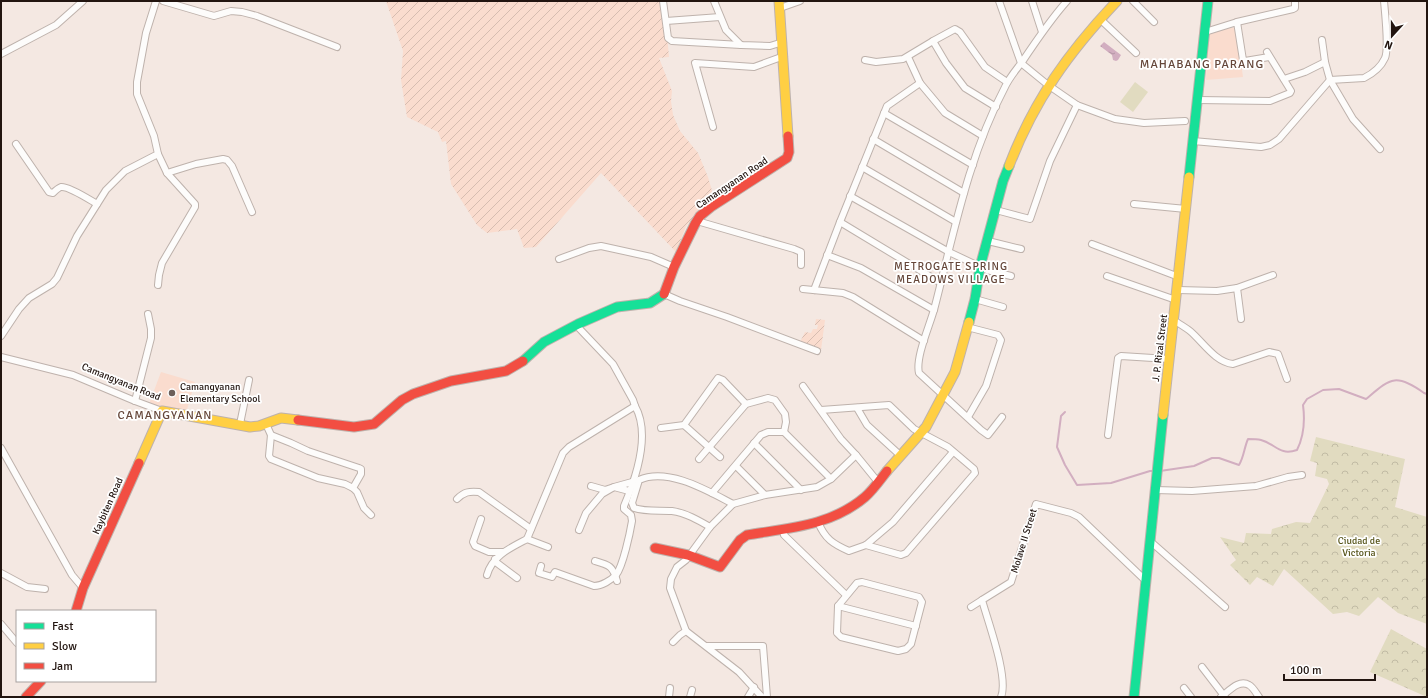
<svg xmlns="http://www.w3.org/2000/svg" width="1428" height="698" font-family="Signika,sans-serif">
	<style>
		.built { fill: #fadcce }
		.industrial { fill: url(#industrial-furrows) }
		.park { fill: url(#park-crowns) }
		.pitch { fill: #e1dbc0 }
		.water { fill: url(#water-ripples) }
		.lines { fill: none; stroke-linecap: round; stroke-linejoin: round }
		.stream { stroke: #d2aec0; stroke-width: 2 }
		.street-casing { stroke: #beb2ac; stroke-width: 8 }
		.fast-casing { stroke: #beb2ac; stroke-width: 11 }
		.slow-casing { stroke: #beb2ac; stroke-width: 11 }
		.jam-casing { stroke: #beb2ac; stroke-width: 11 }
		.street { stroke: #fdfcfb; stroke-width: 6 }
		.fast { stroke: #16e098; stroke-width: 9 }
		.slow { stroke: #ffcf43; stroke-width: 9 }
		.jam { stroke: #f24e42; stroke-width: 9 }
		.poi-dot { fill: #6c5f5a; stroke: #fff; stroke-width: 1.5 }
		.labels { text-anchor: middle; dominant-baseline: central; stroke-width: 3.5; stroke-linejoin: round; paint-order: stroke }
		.street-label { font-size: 10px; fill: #221510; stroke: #fff }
		.poi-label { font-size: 10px; fill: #221510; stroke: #fff; text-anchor: start }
		.park-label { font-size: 10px; fill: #57551b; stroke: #fff }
		.neighbourhood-label { font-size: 11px; letter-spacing: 1px; fill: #654639; stroke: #fff }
		.quarter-label { font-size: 12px; letter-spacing: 1px; fill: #654639; stroke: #fff }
	</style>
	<defs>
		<pattern id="industrial-furrows" width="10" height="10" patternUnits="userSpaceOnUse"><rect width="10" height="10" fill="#fadcce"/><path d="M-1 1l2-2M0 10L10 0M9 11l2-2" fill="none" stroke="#d6bcb0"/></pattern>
		<pattern id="park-crowns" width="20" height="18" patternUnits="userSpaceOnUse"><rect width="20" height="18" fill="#e1dbc0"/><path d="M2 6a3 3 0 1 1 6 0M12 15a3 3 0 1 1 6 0" fill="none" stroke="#c1bba4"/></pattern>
		<pattern id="water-ripples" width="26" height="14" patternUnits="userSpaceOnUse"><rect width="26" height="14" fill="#d2aec0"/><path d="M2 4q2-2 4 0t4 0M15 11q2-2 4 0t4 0" fill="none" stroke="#b495a4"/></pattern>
	</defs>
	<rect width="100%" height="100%" fill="#f4e8e2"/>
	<!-- built -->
	<g class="built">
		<path d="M1236 27 1243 77 1206 80 1208 33Z"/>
		<path d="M161 372 195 382 186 413 149 404Z"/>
	</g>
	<!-- industrial -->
	<g class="industrial">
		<path d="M386 1H664L669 57 659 58 672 91 671 101 673 115 680 131 698 153 708 177 713 194 707 204 686 226 676 252 601 173 536 247 524 248 517 229 487 233 477 225 451 184 446 141 442 142 438 132 407 117 401 80 403 51Z"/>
		<path d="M816 319 825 320 821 350 800 342 805 332 811 333 813 329H817L818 325H815Z"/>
	</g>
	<!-- park -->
	<g class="park">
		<path d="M1316 437 1405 459 1395 507 1427 517V624L1398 613 1378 597 1359 616 1347 612 1333 614 1284 569 1273 586 1257 577 1250 585 1230 565 1236 560 1220 537 1244 543 1246 533 1271 534 1272 529 1296 522 1310 523 1329 484 1327 479 1315 476 1317 463 1310 461Z"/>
		<path d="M1391 629 1427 649V697L1370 672Z"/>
	</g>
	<!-- pitch -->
	<path class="pitch" d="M1135 82 1148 92 1133 112 1120 102Z"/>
	<!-- water -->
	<path class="water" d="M1104 42 1121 55 1118 60 1116 61 1113 60 1112 55 1100 46Z"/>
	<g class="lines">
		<!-- stream -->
		<g class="stream">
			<path d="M1065 412 1061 416 1057 447 1065 465 1077 485 1111 483 1150 471H1155"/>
			<path d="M1160 471 1194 466 1212 458H1219L1239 465C1244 457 1244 448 1248 439 1252 439 1257 439 1261 440 1276 444 1279 456 1297 450 1304 436 1305 420 1303 405L1307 399 1323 390 1339 389 1366 399C1390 379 1395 372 1424 393L1427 394"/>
		</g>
		<!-- street casing -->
		<g class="street-casing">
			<g id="street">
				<path d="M163 1 214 16 231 11 242 12 257 16 337 47"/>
				<path d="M663 1 668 38 672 41 741 45"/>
				<path d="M714 1 726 30 741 45 770 46 783 42"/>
				<path d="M999 1 1021 63 1048 85 1077 105 1115 119 1144 123 1185 121"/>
				<path d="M1032 1 1042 32"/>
				<path d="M1133 1 1154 22"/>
				<path d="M780 8 800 1"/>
				<path d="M1100 19 1136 53"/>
				<path d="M666 21 720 17"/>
				<path d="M1237 22 1293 9 1295 8V1"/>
				<path d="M1205 32 1237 22 1243 60 1245 61 1269 57"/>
				<path d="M1322 40 1325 62 1330 80 1353 119 1380 149"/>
				<path d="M933 41 946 63 965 88 996 107"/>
				<path d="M1 54 56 25 83 1"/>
				<path d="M908 57 920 83 945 113 983 136"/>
				<path d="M865 60 876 62 903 59 933 41 955 29 960 32 985 67 1007 82"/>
				<path d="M1284 79 1305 72 1325 62"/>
				<path d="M1198 100 1270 101 1290 93 1291 91 1267 52"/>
				<path d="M884 113 973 165"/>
				<path d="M713 127 695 63 754 67 784 56"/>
				<path d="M873 139 964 193"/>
				<path d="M1193 141 1261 147 1270 145 1279 139 1330 80 1364 78C1372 74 1381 67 1385 58 1389 49 1385 12 1384 1"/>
				<path d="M16 144 49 192 53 193C55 191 58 188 61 187 69 186 90 200 97 204"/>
				<path d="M158 154 167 173 196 164 223 159 227 160 232 166 252 212"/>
				<path d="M862 167 956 222"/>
				<path d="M850 196 949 252 987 270 1011 276"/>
				<path d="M1134 204 1186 209"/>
				<path d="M996 210 1030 219 1050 161 1077 105"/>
				<path d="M697 221 794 249 801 252V265"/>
				<path d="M840 222 941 283"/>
				<path d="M988 241 1021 249"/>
				<path d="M1092 244 1179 277"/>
				<path d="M827 255 861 268 934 310"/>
				<path d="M559 259 589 248 601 246 651 257 674 267"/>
				<path d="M1107 276 1176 300"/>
				<path d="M158 285 159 275 162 263 195 207V204L167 173"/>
				<path d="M1237 288 1273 275"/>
				<path d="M803 289 843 293 853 297 924 341"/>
				<path d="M814 290 840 222 887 106 920 83"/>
				<path d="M1178 290 1217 291 1237 288 1241 319"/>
				<path d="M664 294 680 301 727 317 817 351"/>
				<path d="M975 299 1003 307"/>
				<path d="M1174 320C1179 324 1185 327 1190 331 1203 342 1215 362 1233 364L1269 352 1278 354 1287 379"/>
				<path d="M967 327 998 335 1001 340 986 386 968 417"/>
				<path d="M1 336 19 309 29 298 52 284 57 278 77 236 106 190 125 171 158 154 154 136 137 94V82L146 33 156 1"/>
				<path d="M1 357 73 375 135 401 162 411"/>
				<path d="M803 386 841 439 856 455 878 482"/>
				<path d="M135 401 151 338V329L148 314"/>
				<path d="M857 408 867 425 901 456"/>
				<path d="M821 410 889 405 914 429 948 447 974 469 975 473 906 553 901 555 866 545"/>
				<path d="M1002 417 988 435 981 430 919 373C915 357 931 323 935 306 954 232 969 155 1005 87 1009 78 1016 70 1022 62 1036 41 1050 20 1067 1"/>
				<path d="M240 424 249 380"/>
				<path d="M266 424 271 435 269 456 271 459 318 478 345 484 353 488 357 492 364 508 371 515"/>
				<path d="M684 425 720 457"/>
				<path d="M661 428 684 425 718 378 723 380 746 404"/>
				<path d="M271 435 291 443 308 451 359 468 361 469V474L353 488"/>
				<path d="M1108 435 1118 358 1121 356 1169 359"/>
				<path d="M754 443 801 490"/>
				<path d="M1 448 72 575 83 588"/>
				<path d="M699 459 746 404 768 398 775 400 785 414 786 422 784 432"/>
				<path d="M736 466 765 495"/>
				<path d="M591 486 605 490 614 487 629 491"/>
				<path d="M1155 490 1192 491 1256 486 1288 477 1302 475"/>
				<path d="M712 493 761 435 768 432H784L831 479"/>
				<path d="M457 499C464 492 469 491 479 492L531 529"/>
				<path d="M481 519 473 542 475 546 489 552H503"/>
				<path d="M818 522C825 539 833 544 849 551L866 545 893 522 953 452"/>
				<path d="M710 527C698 520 686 513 672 511 660 510 646 512 634 508L632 503 639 480C668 467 708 491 733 504"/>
				<path d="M783 529 784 535 846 595"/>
				<path d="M579 530 586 513 602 494 614 487 632 482"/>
				<path d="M527 539 563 453 569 447 635 406 633 400 613 364 576 325"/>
				<path d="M1150 541 1225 607"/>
				<path d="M495 559 497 563 517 578"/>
				<path d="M595 561C609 565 613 566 617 581"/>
				<path d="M541 566 539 573 552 577 555 572 594 586C602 586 611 580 616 575 623 566 630 533 632 521L631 515 624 509V506C636 478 651 434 635 406"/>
				<path d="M1 573 27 587 45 589"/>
				<path d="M487 575C492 556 510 548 527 539L548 547"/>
				<path d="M862 582 919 597 922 602 911 644 906 649 898 651 841 637 837 633 838 606 857 583Z"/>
				<path d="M838 606 916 626"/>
				<path d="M971 607 982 600"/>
				<path d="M1 624 17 643"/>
				<path d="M673 642 680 635 686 631"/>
				<path d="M707 646H763L767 697"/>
				<path d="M1202 667 1225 697"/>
				<path d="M1184 688 1191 697"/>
				<path d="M669 697 670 688"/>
				<path d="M690 697 692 690"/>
				<path d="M748 697 754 687"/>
				<path d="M762 697 739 672 686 631 670 588 671 579 677 567 686 560 710 527 733 504 765 495 817 487 831 479 856 455"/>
				<path d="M1001 697C1009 678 988 622 982 600L1011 582 1036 504 1071 513 1079 517 1146 581"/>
				<path d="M1221 697C1229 691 1239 679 1249 685 1253 687 1256 693 1259 697"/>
			</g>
		</g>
		<!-- fast casing -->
		<g class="fast-casing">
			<g id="fast">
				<path d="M1189 177 1208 1"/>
				<path d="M969 322 975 299 980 267 1003 181 1009 166"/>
				<path d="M523 361 544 342 578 324 617 307 650 303 664 294"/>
				<path d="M1134 697 1163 415"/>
			</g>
		</g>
		<!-- slow casing -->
		<g class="slow-casing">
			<g id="slow">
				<path d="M779 1 788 136"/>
				<path d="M1009 166C1034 100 1069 52 1117 1"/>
				<path d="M1163 415 1189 177"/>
				<path d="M139 463 162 411 250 427 259 426 281 418 298 420"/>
				<path d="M887 471 926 427 955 372 969 322"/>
			</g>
		</g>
		<!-- jam casing -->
		<g class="jam-casing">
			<g id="jam">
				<path d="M664 294 674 267 695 224 700 216 711 207 787 158 789 152 788 136"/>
				<path d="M298 420 354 427 374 424 402 400 413 394 451 381 506 371 523 361"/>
				<path d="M655 548 688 555 720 567 740 540 747 535C789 528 831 526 865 497 873 490 880 480 887 471"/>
				<path d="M76 611 83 588 139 463"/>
				<path d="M26 697 41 681"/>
			</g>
		</g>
		<!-- street -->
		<use href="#street" class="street"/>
		<!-- fast -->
		<use href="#fast" class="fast"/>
		<!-- slow -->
		<use href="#slow" class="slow"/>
		<!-- jam -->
		<use href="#jam" class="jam"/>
	</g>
	<!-- markers -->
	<circle class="poi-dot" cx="172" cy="393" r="4"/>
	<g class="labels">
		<!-- street labels -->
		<g class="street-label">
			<text transform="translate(732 183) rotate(-34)">Camangyanan Road</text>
			<text transform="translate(1160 348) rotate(-83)">J. P. Rizal Street</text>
			<text transform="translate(121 382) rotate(22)">Camangyanan Road</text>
			<text transform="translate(108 506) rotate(-66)">Kaybiten Road</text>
			<text transform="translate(1024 541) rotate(-73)">Molave II Street</text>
		</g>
		<!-- poi labels -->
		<g class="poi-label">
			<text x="180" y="387">Camangyanan<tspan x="180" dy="12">Elementary School</tspan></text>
		</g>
		<!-- park labels -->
		<g class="park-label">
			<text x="1359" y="541">Ciudad de<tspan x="1359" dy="12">Victoria</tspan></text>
		</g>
		<!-- neighbourhood labels -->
		<g class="neighbourhood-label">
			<text x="951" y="266">METROGATE SPRING<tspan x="951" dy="13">MEADOWS VILLAGE</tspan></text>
		</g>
		<!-- quarter labels -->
		<g class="quarter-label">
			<text x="1202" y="64">MAHABANG PARANG</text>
			<text x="165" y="415">CAMANGYANAN</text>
		</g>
	</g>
	<!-- border -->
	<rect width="1428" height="698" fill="none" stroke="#221510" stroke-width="4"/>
	<!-- legend -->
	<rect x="16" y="610" width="140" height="72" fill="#ffffff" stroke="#a7a19f"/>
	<rect x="24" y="623" width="20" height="6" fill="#16e098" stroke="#a7a19f"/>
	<text x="52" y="630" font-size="12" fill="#221510">Fast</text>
	<rect x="24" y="643" width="20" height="6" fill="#ffcf43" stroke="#a7a19f"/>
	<text x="52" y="650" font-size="12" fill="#221510">Slow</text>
	<rect x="24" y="663" width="20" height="6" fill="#f24e42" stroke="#a7a19f"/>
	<text x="52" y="670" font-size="12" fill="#221510">Jam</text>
	<!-- north arrow -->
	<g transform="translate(1392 36) rotate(201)" stroke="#ffffff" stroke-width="3" paint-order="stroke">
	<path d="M0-3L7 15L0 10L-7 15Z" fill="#221510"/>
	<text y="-6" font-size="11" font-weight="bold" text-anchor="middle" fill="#221510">N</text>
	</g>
	<!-- scale -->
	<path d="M1284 674v6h91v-6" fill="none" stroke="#221510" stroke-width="2"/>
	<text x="1290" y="674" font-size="12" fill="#221510" stroke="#ffffff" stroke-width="3" paint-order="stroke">100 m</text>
</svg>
